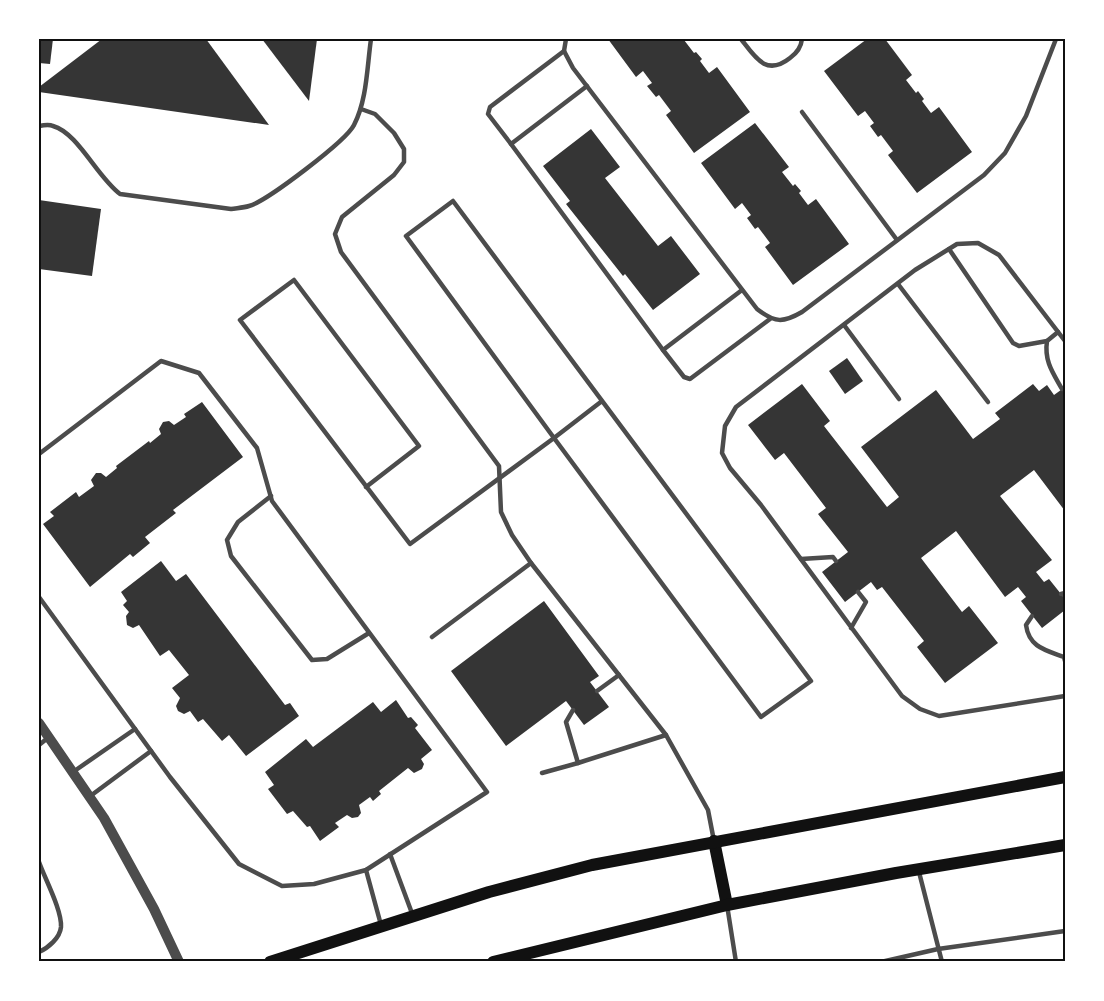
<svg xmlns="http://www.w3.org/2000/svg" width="1104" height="1001" font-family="Montserrat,sans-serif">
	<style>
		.building { fill: #353535 }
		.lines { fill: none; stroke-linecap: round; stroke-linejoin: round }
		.service { stroke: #4c4c4c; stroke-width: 4.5 }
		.tertiary { stroke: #4c4c4c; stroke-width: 10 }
		.secondary { stroke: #111; stroke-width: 12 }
		.neatline { fill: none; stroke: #111; stroke-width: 2 }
	</style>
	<rect width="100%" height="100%" fill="#fff"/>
	<!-- building -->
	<g class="building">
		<path d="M39 39H53L50 64 39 63Z"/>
		<path d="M102 39H206L269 125 39 92V87Z"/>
		<path d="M262 39H317L309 101Z"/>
		<path d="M608 39H686L684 40 694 53 696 52 702 59 700 61 709 73 717 67 750 112 694 153 666 115 671 111 659 95 656 97 647 86 652 83 643 71 636 77Z"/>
		<path d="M867 39H885L912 75 906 80 916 93 918 91 924 99 922 101 931 113 939 107 972 152 917 193 888 155 893 151 881 135 878 137 870 126 874 123 865 111 858 116 824 71Z"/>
		<path d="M755 123 789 167 782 172 793 186 795 184 801 191 799 193 808 205 816 199 849 244 793 285 765 247 770 243 758 227 755 229 747 218 751 215 742 203 735 209 701 163Z"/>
		<path d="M591 129 620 167 605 178 658 246 671 236 700 274 653 310 625 274 623 276 566 204 570 201 543 166Z"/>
		<path d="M39 200 101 209 92 276 39 269Z"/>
		<path d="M847 358 863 381 845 394 829 371Z"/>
		<path d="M802 384 830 421 824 426 887 507 899 497 861 447 936 390 973 439 1000 419 995 413 1033 384 1039 391 1047 385 1054 395 1065 387V511L1034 470 1000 496 1052 560 1036 572 1044 582 1049 579 1065 599V610L1042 628 1021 601 1026 597 1018 587 1005 597 956 531 921 558 962 612 969 606 998 643 945 683 917 647 924 641 882 587 877 590 871 582 845 602 822 572 848 552 818 514 826 508 784 453 775 460 748 425Z"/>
		<path d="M202 402 243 457 173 510 176 513 145 537 150 543 133 557 130 554 90 587 43 524 54 516 50 512 76 492 79 497 94 486 91 480 96 473H101L106 477 117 468 116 466 149 441 150 443 161 434 159 429 163 422 169 421 174 425 186 417 184 414Z"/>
		<path d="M161 561 176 581 186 574 285 705 290 703 299 716 246 756 229 735 222 741 203 719 198 722 190 711 184 714 178 711 176 706 180 698 172 688 189 675 169 650 160 656 139 625 133 628 127 625 126 616 129 612 123 605 127 601 121 592Z"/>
		<path d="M544 601 599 676 590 682 609 707 584 725 566 701 506 746 451 671Z"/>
		<path d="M396 700 408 718 411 717 418 725 415 728 432 750 421 759 424 764 422 769 414 773 408 768 379 791 381 794 373 801 370 797 359 805 361 813 358 817 352 818 347 815 335 823 339 827 320 841 310 826 307 827 293 811 287 814 268 789 274 785 265 772 306 739 313 747 373 702 381 712Z"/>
	</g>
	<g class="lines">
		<!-- service -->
		<g class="service">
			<path d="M566 39 564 51 573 68 757 309C775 323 783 323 802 312L984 175 1005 153 1026 116 1056 39"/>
			<path d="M741 39C755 57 766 77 790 58 797 53 801 48 802 39"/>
			<path d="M564 51 490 107 488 114 511 144 587 86"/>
			<path d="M361 109 375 114 394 133 404 149V162L394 175 342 217 335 234 341 252 499 466 501 512 512 535 531 563 666 735 708 810 714 841"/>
			<path d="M802 112 897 240"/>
			<path d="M39 126C44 125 49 124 53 126 78 133 97 177 120 194L231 209C236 208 243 208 249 206 267 201 346 141 354 125 367 100 367 67 371 39"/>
			<path d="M511 144 663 350"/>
			<path d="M949 249 1013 343 1019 346 1047 341"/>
			<path d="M898 284 988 402"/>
			<path d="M742 290 663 350 684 377 690 379 770 319"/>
			<path d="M844 325 899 399"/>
			<path d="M1058 332 1047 341C1044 361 1053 373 1062 389"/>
			<path d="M1065 341 999 255 978 243 957 244 915 270 736 407 725 426 722 453 730 468 761 505 902 696 920 709 939 716 1065 696"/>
			<path d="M39 454 161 361 199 373 257 448 272 501 487 792 366 870 314 884 282 886 239 864 170 777 39 597"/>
			<path d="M366 487 419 446 294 280 240 320 410 544 554 438 406 236 453 201 811 681 761 717 554 438 602 401"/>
			<path d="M271 496 238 522 227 540 231 556 312 660 327 659 369 633"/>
			<path d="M801 559 833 557 836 561"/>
			<path d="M1061 594 1065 593"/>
			<path d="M1032 616 1026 625C1029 647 1045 650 1064 657L1065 661"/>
			<path d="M851 628 866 602 858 592"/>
			<path d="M432 637 531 563"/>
			<path d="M597 691 619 675"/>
			<path d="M573 710 566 722 578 763 666 735"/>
			<path d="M39 745 49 737"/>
			<path d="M73 772 135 729"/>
			<path d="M542 773 578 763"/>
			<path d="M89 797 151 751"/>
			<path d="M390 854 413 916"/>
			<path d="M39 862C45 879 62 910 61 927 60 938 48 948 39 952"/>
			<path d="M366 870 381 925"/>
			<path d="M919 872 942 962"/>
			<path d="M727 905 736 962"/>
			<path d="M881 962 938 949 1065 931"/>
		</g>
		<!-- tertiary -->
		<path class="tertiary" d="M39 723 104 818 154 909 179 962"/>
		<!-- secondary -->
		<g class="secondary">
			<path d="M714 841 727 905"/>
			<path d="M270 962 489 892 592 865 1065 777"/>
			<path d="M493 962 727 905 896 873 1065 845"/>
		</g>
	</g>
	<!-- border -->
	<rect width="1104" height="1001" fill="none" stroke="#ffffff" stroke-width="81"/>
	<rect x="40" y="40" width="1024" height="920" class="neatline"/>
</svg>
